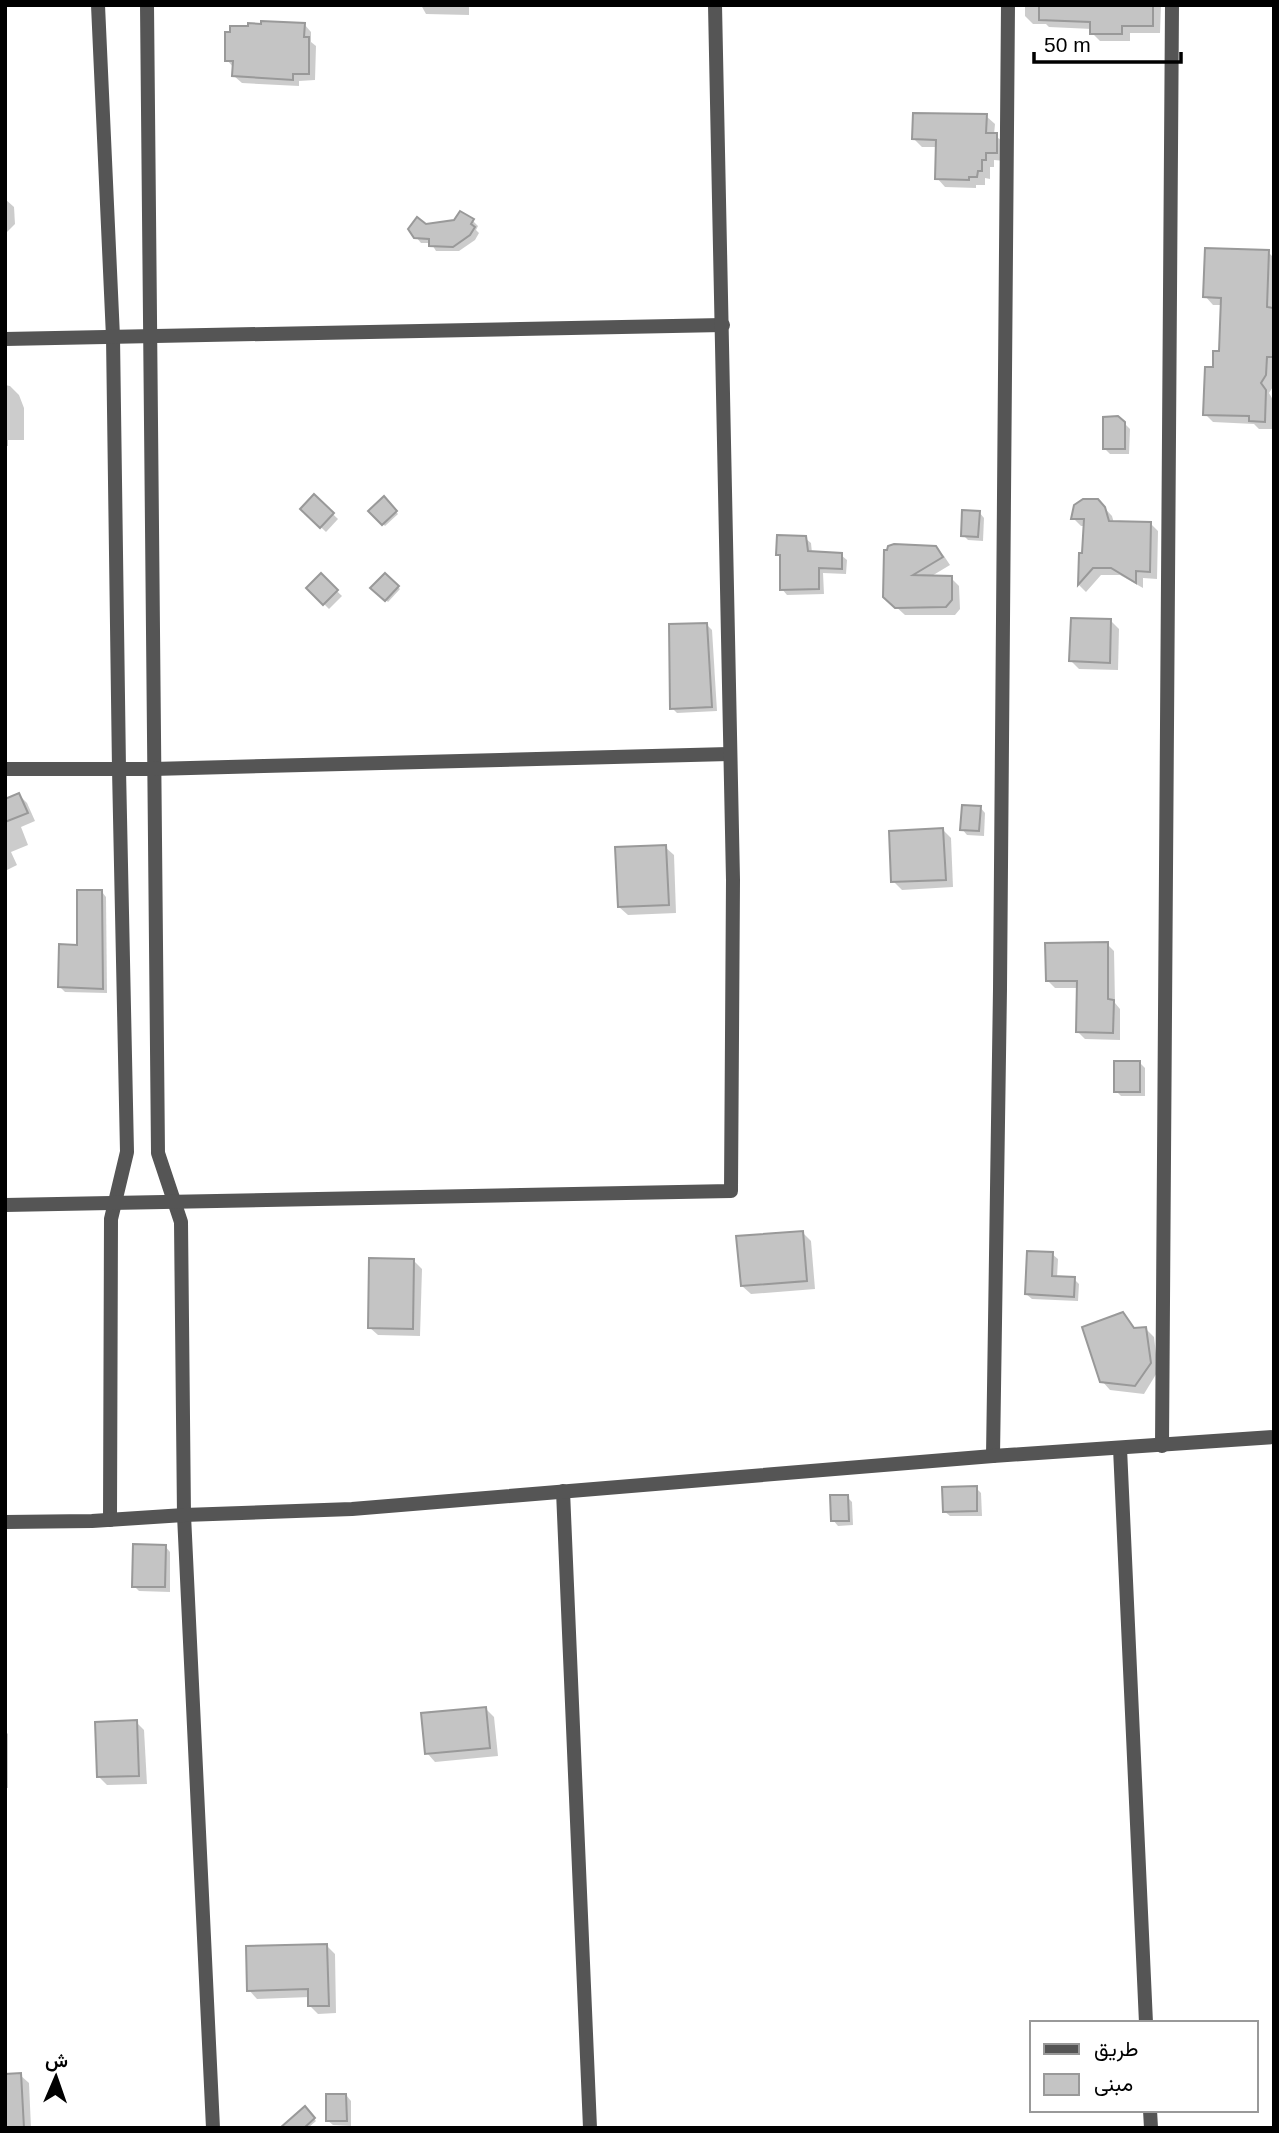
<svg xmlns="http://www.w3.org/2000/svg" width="1279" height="2133" font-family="Helvetica,Vazirmatn,sans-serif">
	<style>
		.shadow { fill: #0003 }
		.building { fill: #c4c4c4; stroke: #999; stroke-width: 2 }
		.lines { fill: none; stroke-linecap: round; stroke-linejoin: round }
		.street { stroke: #555; stroke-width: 14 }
	</style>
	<rect width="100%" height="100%" fill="#fff"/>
	<!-- shadow -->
	<g class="shadow">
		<path d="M421 5H469V15L426 14Z"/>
		<path d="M1025 5H1161L1160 33H1130V41H1100L1092 33V29L1049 27 1046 24H1033L1025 16Z"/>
		<path d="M304 24 311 32V42L316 46 315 80 299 81V86L242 83 234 76V68L227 60Z"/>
		<path d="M986 116 995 124 994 135 1005 143V161L994 160V167H990V179L985 178V185H976V188L945 187 937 178 938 147H922L913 138Z"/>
		<path d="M5 199 14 207 15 224 7 232H5Z"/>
		<path d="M473 221 478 226 476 230 479 233 475 240 459 251H436L431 243H421L416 237Z"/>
		<path d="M1268 252 1274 258V385L1269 393 1273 400V429H1259L1254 424 1213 422 1205 414 1220 353 1222 305H1213L1205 296Z"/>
		<path d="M5 385 10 386 19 395 24 408V440H8V446H5Z"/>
		<path d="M1124 423 1130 429 1129 454H1110L1105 449Z"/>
		<path d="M314 496 338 519 326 532 302 509Z"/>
		<path d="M384 499 398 514 385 526 371 511Z"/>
		<path d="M1097 500 1112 516 1114 523 1151 524 1158 531 1157 579 1143 578V588L1120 575H1101L1086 592 1079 585 1080 555H1084L1085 526H1081L1073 518Z"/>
		<path d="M979 512 984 518 983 541 968 540 963 535Z"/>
		<path d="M805 538 811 543 812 553 841 555 847 560 846 574 823 573 824 594 787 595 782 589 781 558 778 554Z"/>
		<path d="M889 547H935L944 556 950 565 930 577 951 578 959 586 960 609 955 615H905L894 605Z"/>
		<path d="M385 575 400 589 388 602 373 588Z"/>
		<path d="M321 576 342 596 329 609 308 588Z"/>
		<path d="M1111 621 1119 629 1118 670 1079 669 1071 661Z"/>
		<path d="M706 624 712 630 717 711 677 713 672 708Z"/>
		<path d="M19 795 27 803 35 821 21 827 28 845 11 852 17 865 5 871V801Z"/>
		<path d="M980 807 985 813 984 836 967 835 962 829Z"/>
		<path d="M943 830 951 838 953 887 902 890 893 881Z"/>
		<path d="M665 847 674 855 676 913 628 915 619 907Z"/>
		<path d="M102 892 106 897 107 993 65 992 60 987Z"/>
		<path d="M1107 944 1114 951 1115 1003 1120 1009V1040L1085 1039 1078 1032V988H1055L1047 980Z"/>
		<path d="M1140 1063 1145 1068V1096H1121L1116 1091Z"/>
		<path d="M803 1233 811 1241 815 1289 751 1294 742 1286Z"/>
		<path d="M1052 1254 1058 1259 1057 1278 1074 1279 1079 1284 1078 1301 1032 1299 1026 1294Z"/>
		<path d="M414 1261 422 1269 420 1336 378 1335 369 1327Z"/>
		<path d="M1123 1314 1136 1330 1145 1328 1154 1337 1158 1371 1144 1394 1110 1390 1102 1381Z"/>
		<path d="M976 1488 981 1493 982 1516H950L944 1511Z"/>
		<path d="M847 1497 852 1502 853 1525 838 1526 833 1520Z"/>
		<path d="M165 1546 170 1552V1592L139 1591 134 1586Z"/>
		<path d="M486 1709 494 1717 498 1756 435 1762 427 1753Z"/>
		<path d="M136 1722 144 1730 147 1784 107 1785 99 1777Z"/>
		<path d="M5 1731 8 1734V1788H5Z"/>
		<path d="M326 1945 335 1954 336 2013 318 2014 310 2006V1997L257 1999 249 1990Z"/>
		<path d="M20 2075 29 2083 31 2128H5Z"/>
		<path d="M346 2095 351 2101V2126L333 2125 327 2120Z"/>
		<path d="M305 2108 316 2121 308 2128H299Z"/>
	</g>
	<!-- building -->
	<g class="building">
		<path d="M1039 5H1153V26H1122V34H1090V22L1039 20Z"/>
		<path d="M261 21 305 23 304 37H309V74H293V80L232 76 233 61H225V32H230V26H248V23L261 24Z"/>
		<path d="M913 113 987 114 986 133H997V153H986V160H982V171H978L977 177H969V180L935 179 936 140 912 139Z"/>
		<path d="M460 211 474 219 471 224 475 227 470 235 453 247 429 246V239L414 238 408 229 417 217 426 224 454 220Z"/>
		<path d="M1205 248 1269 250 1267 307 1274 308V357H1267L1266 375 1261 383 1266 390 1265 422 1249 421V416L1203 415 1205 367H1213V351H1219L1221 298 1203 297Z"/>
		<path d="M1118 416 1125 422V449H1103V417Z"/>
		<path d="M314 494 334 513 320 528 300 509Z"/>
		<path d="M384 496 397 511 382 525 368 511Z"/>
		<path d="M1083 499H1098L1105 507 1109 521 1151 522 1150 572 1136 571V583L1111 568H1093L1078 585 1079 553H1082L1084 519H1071L1074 505Z"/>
		<path d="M962 510 980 511 978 537 961 536Z"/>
		<path d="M777 535 806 536 808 551 842 553V569L819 568V589L780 590V555H776Z"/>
		<path d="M894 544 936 546 943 557 913 575 952 576V600L946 607 895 608 883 597 884 550H887L888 546Z"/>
		<path d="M321 573 338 590 323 605 306 588Z"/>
		<path d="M385 573 399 586 385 601 370 588Z"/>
		<path d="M1071 618 1111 619 1110 663 1069 661Z"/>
		<path d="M707 623 712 707 670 709 669 624Z"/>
		<path d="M19 793 28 813 5 822V799Z"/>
		<path d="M962 805 981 806 979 831 960 830Z"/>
		<path d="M943 828 946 880 891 882 889 831Z"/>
		<path d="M666 845 669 905 618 907 615 847Z"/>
		<path d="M77 890H102L103 989 58 987 59 944 77 945Z"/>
		<path d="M1108 942V999L1114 1000 1113 1033 1076 1032 1077 981H1046L1045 943Z"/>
		<rect x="1114" y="1061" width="26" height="31"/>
		<path d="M803 1231 807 1281 741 1286 736 1236Z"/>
		<path d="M1027 1251 1053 1252 1052 1276 1075 1277 1074 1297 1025 1294Z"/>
		<path d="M369 1258 414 1259 413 1329 368 1328Z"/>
		<path d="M1123 1312 1134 1328 1146 1327 1151 1363 1135 1386 1100 1382 1082 1327Z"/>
		<path d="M977 1486V1511L943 1512 942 1487Z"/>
		<path d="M830 1495H848L849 1521H831Z"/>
		<path d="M133 1544 166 1545 165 1587H132Z"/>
		<path d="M486 1707 490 1748 425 1754 421 1713Z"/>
		<path d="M137 1720 139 1776 97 1777 95 1722Z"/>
		<path d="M327 1944 329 2006H308V1989L247 1991 246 1946Z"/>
		<path d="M21 2073 24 2128H5V2074Z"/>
		<path d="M326 2094H346L347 2121H326Z"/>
		<path d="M305 2106 315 2118 304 2128H280Z"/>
	</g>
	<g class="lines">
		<!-- street -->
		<g class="street">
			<path d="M98 5 113 337 119 769 127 1152 111 1219 110 1520"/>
			<path d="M147 5 158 1153 181 1222 184 1515 213 2128"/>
			<path d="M5 339 723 325"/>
			<path d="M5 769H153L729 754"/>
			<path d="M5 1205 731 1191 733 880 715 5"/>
			<path d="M1162 1446 1172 5"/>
			<path d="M1120 1448 1146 2023"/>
			<path d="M993 1456 1000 989 1008 5"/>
			<path d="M563 1491 590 2128"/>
			<path d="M5 1522 92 1521 184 1515 352 1509 993 1456 1274 1437"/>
			<path d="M1150 2110 1151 2128"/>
		</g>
	</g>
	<!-- border -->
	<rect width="1279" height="2133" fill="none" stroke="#000000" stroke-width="14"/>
	<!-- legend -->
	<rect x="1030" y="2021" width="228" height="91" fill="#ffffff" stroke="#999999" stroke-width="2"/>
	<rect x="1044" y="2044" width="35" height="10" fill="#555555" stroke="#999999" stroke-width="2"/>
	<text x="1094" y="2056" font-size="21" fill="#000000">طريق</text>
	<rect x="1044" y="2074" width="35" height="21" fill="#c4c4c4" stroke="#999999" stroke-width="2"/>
	<text x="1094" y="2091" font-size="21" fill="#000000">مبنى</text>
	<!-- north arrow -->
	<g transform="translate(56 2077) rotate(2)" stroke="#ffffff" stroke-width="5" paint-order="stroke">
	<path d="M0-5L12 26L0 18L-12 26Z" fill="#000000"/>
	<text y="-10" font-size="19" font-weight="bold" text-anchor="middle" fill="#000000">ش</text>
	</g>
	<!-- scale -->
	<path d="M1034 52v10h147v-10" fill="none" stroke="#000000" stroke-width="3.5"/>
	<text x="1044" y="52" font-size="21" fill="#000000" stroke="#ffffff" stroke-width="5" paint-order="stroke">50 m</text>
</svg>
